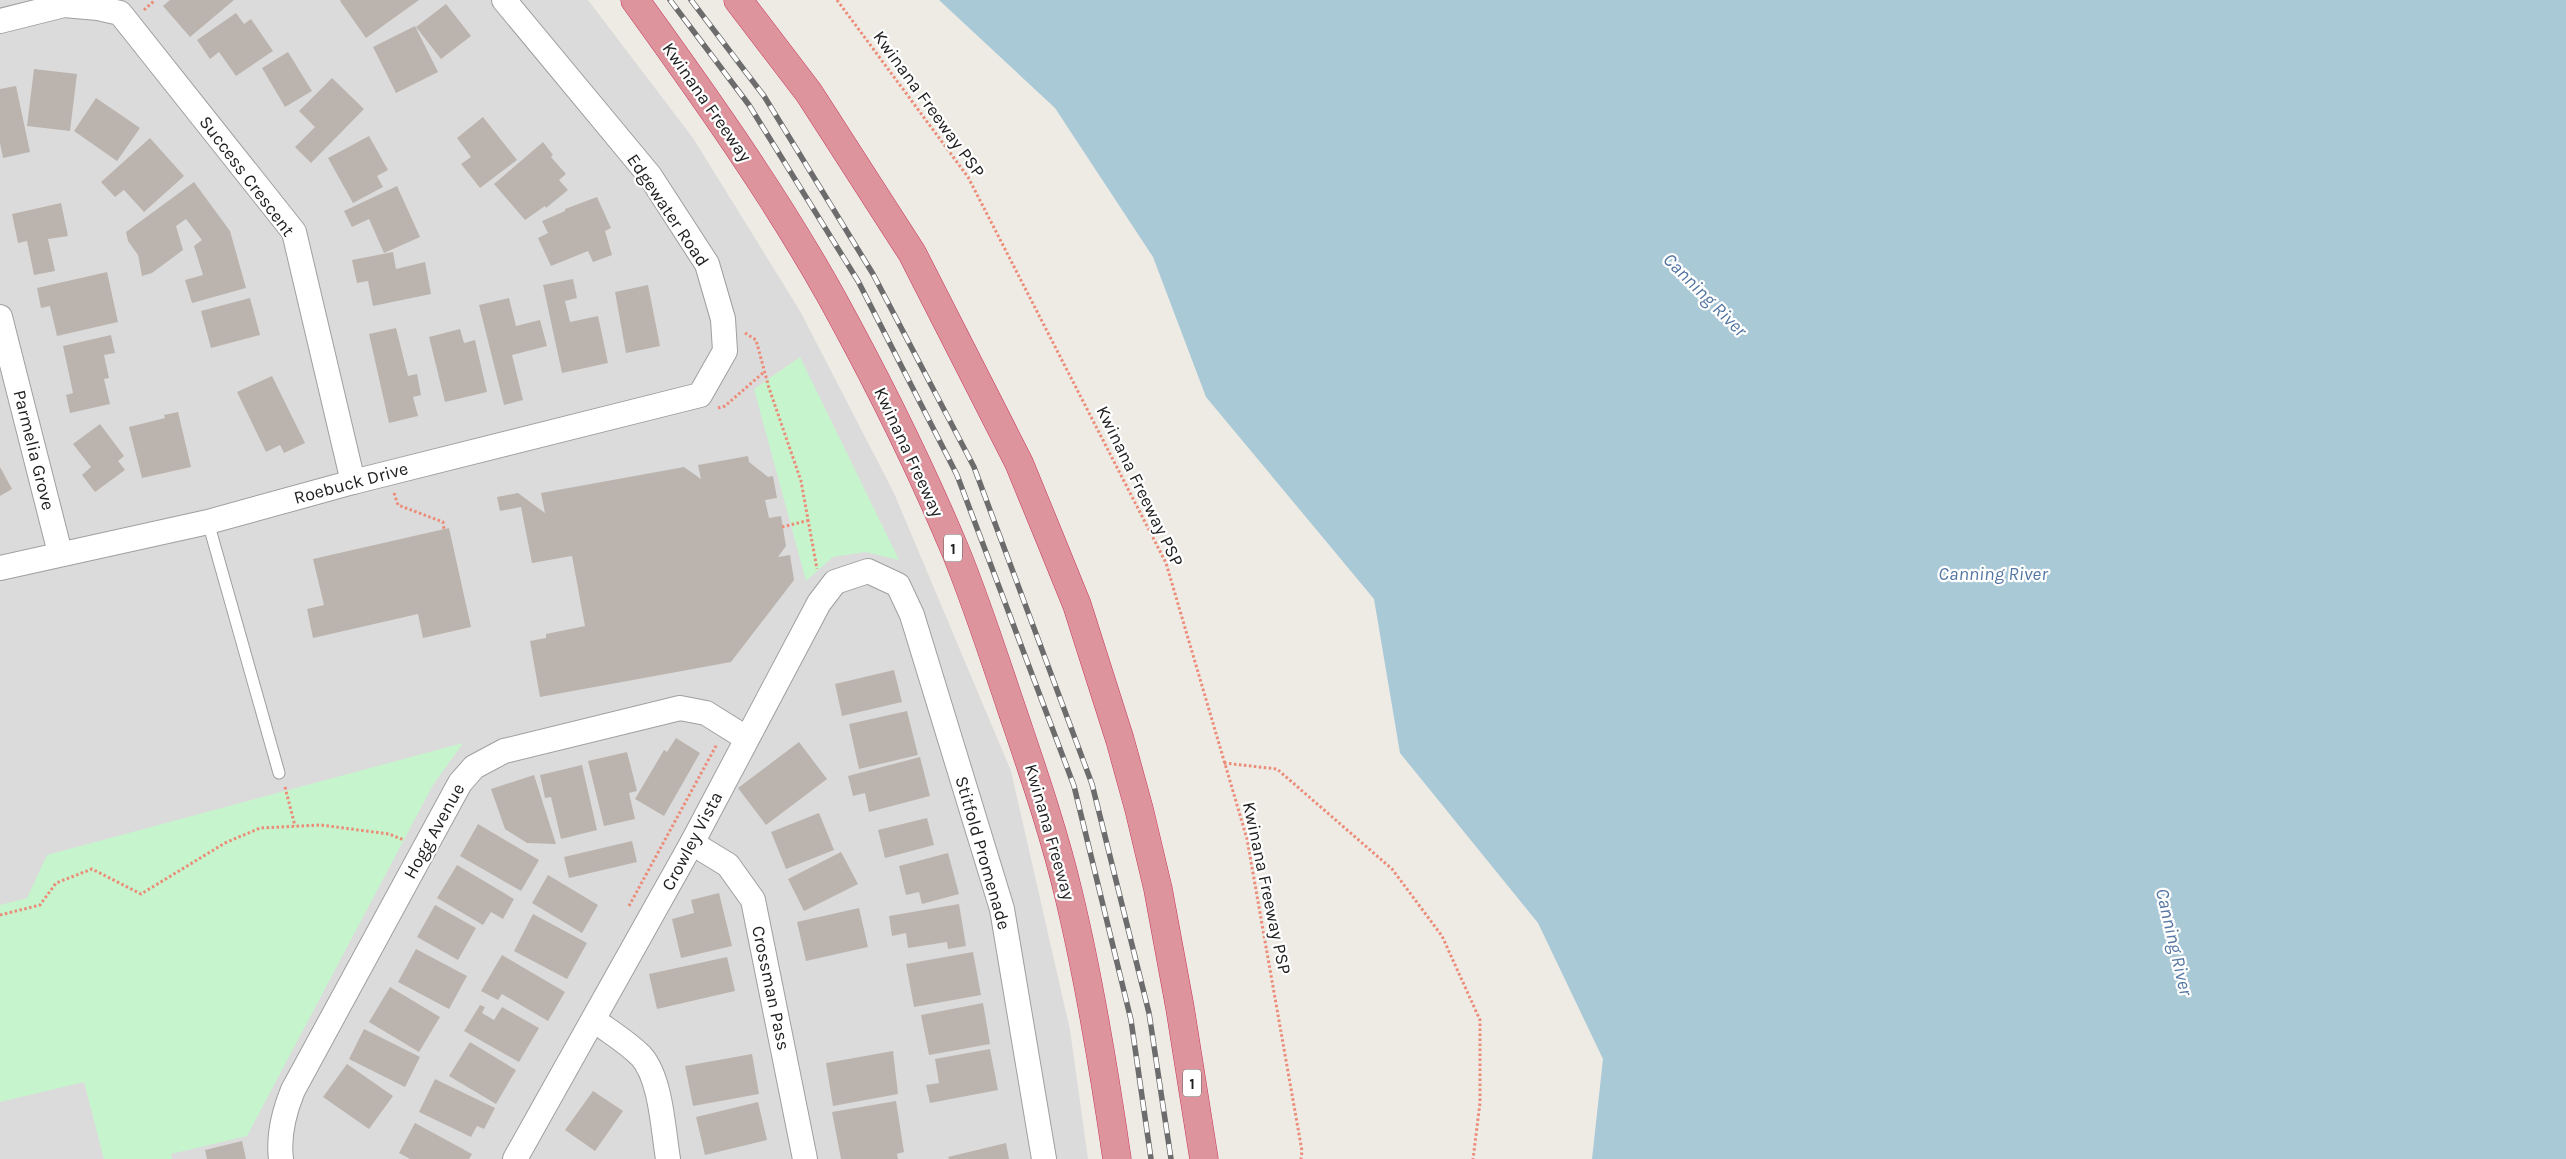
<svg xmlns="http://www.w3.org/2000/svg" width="2566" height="1159" font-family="Karla,sans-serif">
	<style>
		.residential { fill: #dcdbdb }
		.park { fill: #c6f4cd }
		.water { fill: #a9c9d7 }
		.building { fill: #bbb4ae }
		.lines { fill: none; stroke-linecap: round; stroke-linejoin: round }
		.service-casing { stroke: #9f9f9f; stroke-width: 13 }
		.minor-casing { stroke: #9f9f9f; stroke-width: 26 }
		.motorway-casing { stroke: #c8365d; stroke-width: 29 }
		.path { stroke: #ec8c78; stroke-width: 3; stroke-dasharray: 2.5 2.5; stroke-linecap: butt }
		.service { stroke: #fff; stroke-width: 11 }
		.minor { stroke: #fff; stroke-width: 24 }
		.motorway { stroke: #dd949c; stroke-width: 28 }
		.rail-casing { stroke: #6c6c6c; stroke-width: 5.5 }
		.rail { stroke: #fff; stroke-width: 4; stroke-dasharray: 11; stroke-linecap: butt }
		.labels { text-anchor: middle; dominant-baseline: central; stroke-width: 4.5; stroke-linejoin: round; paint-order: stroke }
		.shield { fill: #fff; stroke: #626262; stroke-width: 1 }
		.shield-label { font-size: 16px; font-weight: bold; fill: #1e1e1e }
		.street-label { font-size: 18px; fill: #1e1e1e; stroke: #fff }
		.water-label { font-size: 19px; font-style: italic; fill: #5476a3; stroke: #fff }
	</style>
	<rect width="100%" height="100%" fill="#eeebe5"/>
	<!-- residential -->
	<path class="residential" d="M0 0H588L693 138 800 311 894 493 1011 771 1070 1030 1088 1159H0Z"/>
	<!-- park -->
	<g class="park">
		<path d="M800 357 899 560 865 552 833 557 806 581 754 389Z"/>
		<path d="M463 743 433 785 247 1136 171 1154 172 1159H104L84 1082 0 1102V905L27 898 47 855Z"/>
	</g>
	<!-- water -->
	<path class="water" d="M939 0H2566V1159H1592L1603 1059 1538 923 1400 753 1374 599 1206 397 1153 257 1055 108Z"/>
	<!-- building -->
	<g class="building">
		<path d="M170 0H234L190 37 163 6Z"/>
		<path d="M341 0H419L366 38 340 1Z"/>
		<path d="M446 4 471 36 441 59 416 27Z"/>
		<path d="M236 13 244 24 251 19 273 51 236 76 219 52 210 59 197 40Z"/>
		<path d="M415 26 438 72 396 93 373 47Z"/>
		<path d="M288 52 312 91 285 107 262 68Z"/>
		<path d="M34 69 77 74 70 131 27 126Z"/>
		<path d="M332 78 364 109 311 163 295 147 315 127 299 111Z"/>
		<path d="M16 86 30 152 3 158 0 143V89Z"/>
		<path d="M96 98 140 128 117 161 74 131Z"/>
		<path d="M483 117 517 160 480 188 461 164 471 157 457 138Z"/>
		<path d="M369 136 388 170 377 176 383 187 353 203 328 158Z"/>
		<path d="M150 138 184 176 144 212 124 190 115 197 101 182Z"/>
		<path d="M543 142 553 155 551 157 566 174 559 180 568 190 546 208 545 206 525 220 494 184Z"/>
		<path d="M194 182 230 231 246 288 192 303 185 280 203 275 194 246 202 240 186 219 176 226 183 250 152 273 142 276 138 255 128 241 126 232Z"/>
		<path d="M397 186 420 237 384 253 369 219 352 227 344 211Z"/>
		<path d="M597 197 611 228 605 231 612 255 593 262 588 251 551 266 538 238 548 233 542 221 565 211V209Z"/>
		<path d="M61 203 68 236 48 239 55 271 34 275 27 241 18 243 12 214Z"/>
		<path d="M393 252 396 269 425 262 431 294 373 306 368 281 357 283 352 260Z"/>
		<path d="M107 272 118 322 57 336 50 306 41 308 37 288Z"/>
		<path d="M573 279 577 298 565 301 570 322 598 316 608 363 562 373 543 285Z"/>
		<path d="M648 285 660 346 626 353 615 292Z"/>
		<path d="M250 298 260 335 211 348 201 311Z"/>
		<path d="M509 298 516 326 540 320 547 346 512 355 523 400 504 405 479 305Z"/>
		<path d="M396 328 408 376 417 374 421 395 413 397 418 416 389 423 369 334Z"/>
		<path d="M460 329 464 343 475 340 487 392 445 402 429 337Z"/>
		<path d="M111 335 115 353 104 355 109 378 104 379 110 404 70 413 66 395 73 393 63 346Z"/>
		<path d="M272 376 305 443 284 453 280 445 266 452 237 392Z"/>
		<path d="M178 412 191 467 142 478 129 427 165 418 164 415Z"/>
		<path d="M100 424 124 456 118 461 125 470 95 492 82 475 91 467 73 444Z"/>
		<path d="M748 456 749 462 768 477 773 476 777 498 765 500 769 518 781 516 786 546 778 557 790 555 794 580 731 662 540 697 530 641 546 638V634L585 626 572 556 532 563 521 507 500 511 497 497 518 493 545 513 541 493 684 467 701 479 698 465Z"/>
		<path d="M0 467 12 489 0 496Z"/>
		<path d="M449 528 471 627 423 638 418 614 313 638 307 609 324 605 313 559Z"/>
		<path d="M894 670 902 702 842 716 835 684Z"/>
		<path d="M907 711 918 755 859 769 849 724Z"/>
		<path d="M676 738 700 753 664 816 635 799 664 750 667 752Z"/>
		<path d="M799 742 827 779 766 825 738 788Z"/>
		<path d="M627 752 637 791 629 793 635 819 604 826 588 761Z"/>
		<path d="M920 757 930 796 869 812 865 793 853 796 848 776Z"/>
		<path d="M582 765 597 830 561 839 551 797 545 798 540 775Z"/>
		<path d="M534 775 556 844 527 843 505 829 491 789Z"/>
		<path d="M819 813 834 850 786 869 771 832Z"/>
		<path d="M927 818 934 845 885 858 878 830Z"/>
		<path d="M478 824 539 860 521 891 460 856Z"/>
		<path d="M632 841 637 862 569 878 564 857Z"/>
		<path d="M841 852 858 884 804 911 788 879Z"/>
		<path d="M948 853 959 894 922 904 919 892 906 895 899 866Z"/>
		<path d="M457 865 514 899 503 919 491 912 483 925 437 898Z"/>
		<path d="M548 875 598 905 582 933 532 903Z"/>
		<path d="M719 893 732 946 681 958 672 919 694 913 691 900Z"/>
		<path d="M959 904 966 946 948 949 947 942 908 948 906 933 892 936 889 916Z"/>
		<path d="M435 905 476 928 458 960 417 937Z"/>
		<path d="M859 908 868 947 806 961 797 922Z"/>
		<path d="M533 914 587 943 567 979 514 951Z"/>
		<path d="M416 949 467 976 449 1009 398 982Z"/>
		<path d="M973 952 981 995 914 1007 906 964Z"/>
		<path d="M502 955 565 992 548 1021 502 994 498 1000 481 991Z"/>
		<path d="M727 957 735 991 657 1009 649 974Z"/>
		<path d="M390 987 440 1017 419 1052 369 1022Z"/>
		<path d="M983 1003 990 1044 929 1055 921 1015Z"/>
		<path d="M480 1005 485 1007 482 1013 494 1020 502 1007 539 1028 519 1062 464 1031Z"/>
		<path d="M364 1029 420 1057 405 1087 349 1059Z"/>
		<path d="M470 1042 516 1070 496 1104 449 1076Z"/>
		<path d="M990 1049 998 1090 930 1103 926 1085 939 1083 935 1059Z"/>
		<path d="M893 1051 898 1094 833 1106 826 1063Z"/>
		<path d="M752 1054 759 1094 693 1106 685 1066Z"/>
		<path d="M347 1064 393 1096 369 1129 323 1097Z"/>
		<path d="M435 1079 495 1108 484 1129 477 1126 471 1137 419 1112Z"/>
		<path d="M593 1091 623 1111 595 1151 565 1130Z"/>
		<path d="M896 1101 904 1152 897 1154 898 1159H841L832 1112Z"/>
		<path d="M758 1102 767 1140 705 1155 696 1117Z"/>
		<path d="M415 1123 472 1154 469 1159H410L399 1153Z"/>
		<path d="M242 1141 246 1159H207L205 1150Z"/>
		<path d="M1006 1143 1009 1159H949L948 1157Z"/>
	</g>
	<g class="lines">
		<!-- service casing -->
		<g class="service-casing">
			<path id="service" d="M208 522 279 773"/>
		</g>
		<!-- minor casing -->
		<g class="minor-casing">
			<g id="minor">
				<path d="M0 21 64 5 98 8 120 13 294 232 353 482"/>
				<path d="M0 317 60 553"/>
				<path d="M0 568 208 522 353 482 700 395 725 351 723 319 707 264 650 176 504 0"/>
				<path d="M692 843 728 865 753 900 805 1159"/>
				<path d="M594 1020C610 1032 627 1042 641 1056 661 1078 663 1129 668 1159"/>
				<path d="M281 1159C278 1135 284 1112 293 1090L460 783 474 767 504 751 680 708 706 713 746 738"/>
				<path d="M515 1159 692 843 819 603 835 582 868 571 898 585 912 615 1002 909 1044 1159"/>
			</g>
		</g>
		<!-- motorway casing -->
		<g class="motorway-casing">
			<g id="motorway">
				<path d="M635 0C705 97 774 194 832 298 877 380 919 464 955 550 976 601 993 654 1011 707 1032 769 1054 832 1069 896 1090 983 1104 1070 1117 1159"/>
				<path d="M738 0 809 93 912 253 1019 463 1051 541 1077 605 1120 740 1139 809 1158 889 1180 1008 1204 1159"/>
			</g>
		</g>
		<!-- path -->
		<g class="path">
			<path d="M837 0 968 177 1166 563 1247 839 1302 1151 1301 1159"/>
			<path d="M144 10 155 0"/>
			<path d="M745 333 756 340 769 388 801 481 817 569"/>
			<path d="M718 408 725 406 764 372"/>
			<path d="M394 493 398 505 443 522 444 529"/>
			<path d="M782 527 810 520"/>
			<path d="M1224 763 1277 769 1392 869 1442 936 1480 1020V1103L1473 1159"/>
			<path d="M285 787 295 826"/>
			<path d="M629 906 717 744"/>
			<path d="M0 915 40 905 56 883 92 869 141 894 225 843 260 828 321 825 389 834 404 840"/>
		</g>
		<!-- service -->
		<use href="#service" class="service"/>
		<!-- minor -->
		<use href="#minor" class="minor"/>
		<!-- motorway -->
		<use href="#motorway" class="motorway"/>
		<!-- rail casing -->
		<g class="rail-casing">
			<g id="rail">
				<path d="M670 0 749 105 858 281 957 475 1074 786 1131 1020 1151 1159"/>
				<path d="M691 0 764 96 873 274 974 467 1092 784 1149 1013 1171 1159"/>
			</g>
		</g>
		<!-- rail -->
		<use href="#rail" class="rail"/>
	</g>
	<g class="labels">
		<!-- shield labels -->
		<g class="shield">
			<rect x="944" y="534.5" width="18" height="27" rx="4"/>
			<rect x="1183" y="1069.5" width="18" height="27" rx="4"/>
		</g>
		<g class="shield-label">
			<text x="953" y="548">1</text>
			<text x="1192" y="1083">1</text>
		</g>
		<!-- street labels -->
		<g class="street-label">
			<text transform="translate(707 102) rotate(55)">Kwinana Freeway</text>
			<text transform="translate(929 104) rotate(54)">Kwinana Freeway PSP</text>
			<text transform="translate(247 176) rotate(53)">Success Crescent</text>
			<text transform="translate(668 210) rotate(56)">Edgewater Road</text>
			<text transform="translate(34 450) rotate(76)">Parmelia Grove</text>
			<text transform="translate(909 452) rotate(65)">Kwinana Freeway</text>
			<text transform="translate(351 483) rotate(-15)">Roebuck Drive</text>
			<text transform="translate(1140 486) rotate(64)">Kwinana Freeway PSP</text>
			<text transform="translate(434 831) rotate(-61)">Hogg Avenue</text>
			<text transform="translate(1050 832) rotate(74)">Kwinana Freeway</text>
			<text transform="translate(692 841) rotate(-62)">Crowley Vista</text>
			<text transform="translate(983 853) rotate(74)">Stitfold Promenade</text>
			<text transform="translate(1267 888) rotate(78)">Kwinana Freeway PSP</text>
			<text transform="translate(771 988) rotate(78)">Crossman Pass</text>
		</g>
		<!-- water labels -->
		<g class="water-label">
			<text transform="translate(1705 295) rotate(45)">Canning River</text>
			<text x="1993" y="574">Canning River</text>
			<text transform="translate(2174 942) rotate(77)">Canning River</text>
		</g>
	</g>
</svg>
